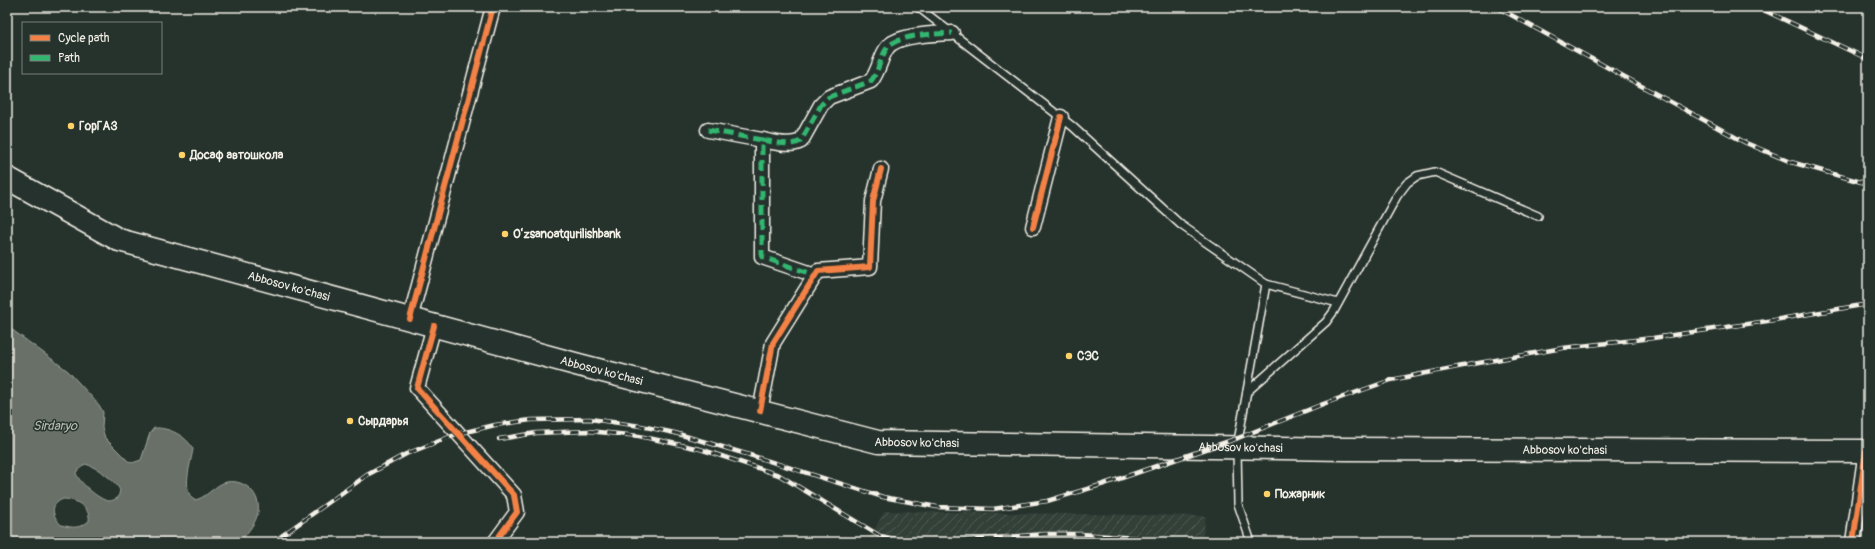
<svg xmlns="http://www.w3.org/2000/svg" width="1875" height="549" font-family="Pangolin,sans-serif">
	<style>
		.industrial { fill: url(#industrial-furrows) }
		.water { fill: #676f68; stroke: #9fa39b; fill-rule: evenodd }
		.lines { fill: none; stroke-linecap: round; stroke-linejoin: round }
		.lane-casing { stroke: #f4f1e8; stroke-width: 10 }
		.street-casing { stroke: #f4f1e8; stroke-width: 17 }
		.primary-casing { stroke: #f4f1e8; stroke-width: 25 }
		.lane { stroke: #26332d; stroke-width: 7 }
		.street { stroke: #26332d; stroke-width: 14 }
		.primary { stroke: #26332d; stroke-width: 22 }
		.rail-casing { stroke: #f4f1e8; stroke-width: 4.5 }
		.rail { stroke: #26332d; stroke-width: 3; stroke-dasharray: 9; stroke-linecap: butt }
		.quiet { stroke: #33b770; stroke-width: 5; stroke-dasharray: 10 5; stroke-linecap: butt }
		.cycleway-casing { stroke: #26332d; stroke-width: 8 }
		.cycleway { stroke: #f48246; stroke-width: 6 }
		.poi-dot { fill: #ffd166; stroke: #26332d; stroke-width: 1.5 }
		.labels { text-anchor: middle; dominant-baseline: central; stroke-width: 3; stroke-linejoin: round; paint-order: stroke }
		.poi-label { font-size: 12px; font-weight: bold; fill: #f4f1e8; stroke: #26332d; text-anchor: start }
		.street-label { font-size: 12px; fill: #f4f1e8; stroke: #26332d }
		.water-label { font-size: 13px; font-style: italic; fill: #bcbdb5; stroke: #26332d }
	</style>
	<defs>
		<pattern id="industrial-furrows" width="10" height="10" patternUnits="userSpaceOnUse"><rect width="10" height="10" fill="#333f39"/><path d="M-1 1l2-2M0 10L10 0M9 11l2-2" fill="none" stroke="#515b56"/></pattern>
	</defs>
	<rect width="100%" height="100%" fill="#26332d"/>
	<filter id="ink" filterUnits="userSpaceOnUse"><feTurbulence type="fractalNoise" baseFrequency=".025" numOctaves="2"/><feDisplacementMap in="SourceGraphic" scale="8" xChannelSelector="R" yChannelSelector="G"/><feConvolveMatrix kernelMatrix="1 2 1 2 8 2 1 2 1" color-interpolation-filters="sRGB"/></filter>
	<g filter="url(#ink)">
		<!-- industrial -->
		<path class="industrial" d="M885 511 1206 516 1202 542H867Z"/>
		<!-- water -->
		<path class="water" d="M7 326 68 371 99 405 103 412 102 428 105 438 128 461 132 463 141 460 150 433 154 428C168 427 187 436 193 449 191 463 181 490 194 500 205 499 213 487 223 483 243 476 264 495 257 516 254 526 246 533 241 542H7ZM85 464C95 466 115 480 120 490L118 498C115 499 112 501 109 501 100 501 76 480 76 472ZM63 499C75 499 91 507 89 521 79 529 73 528 61 525 52 515 49 505 63 499Z"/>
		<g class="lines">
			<!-- lane casing -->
			<g class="lane-casing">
				<g id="lane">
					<path d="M918 7 1072 126 1181 225 1266 284 1338 303"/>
					<path d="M1247 392 1326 322 1334 311 1397 196 1407 183 1417 176 1435 172 1538 216"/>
					<path d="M1251 542 1238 504 1237 447 1266 284"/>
				</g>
			</g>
			<!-- street casing -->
			<g class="street-casing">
				<g id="street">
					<path d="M708 130 762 140V257L815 275"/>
					<path d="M762 140C774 142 790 147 801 141L821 105 829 97 871 81C879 71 880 58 887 48 897 34 937 34 952 33"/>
					<path d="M1033 227 1061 117"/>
					<path d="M410 319 493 7"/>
					<path d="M434 326 417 388 514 495 517 512 495 542"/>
					<path d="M760 411 773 343 818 271 870 267 873 201 881 169"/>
					<path d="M1853 542 1866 451"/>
				</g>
			</g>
			<!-- primary casing -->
			<g class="primary-casing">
				<g id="primary">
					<path id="s1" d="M7 178 119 240 579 365 878 442 1345 449 1868 451"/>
				</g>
			</g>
			<!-- lane -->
			<use href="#lane" class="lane"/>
			<!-- street -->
			<use href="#street" class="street"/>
			<!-- primary -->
			<use href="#primary" class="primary"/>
			<!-- rail casing -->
			<g class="rail-casing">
				<g id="rail">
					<path d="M1757 7 1868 59"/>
					<path d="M1502 10 1746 143 1791 162 1868 184"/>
					<path d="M499 439 536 433 588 431 639 436 700 449 779 475 880 536 910 542"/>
					<path d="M273 542 367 475 406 454 457 434 495 425 531 420 590 419 641 426 675 433 753 456 883 497 937 507 993 509 1047 501 1104 484 1238 438 1323 404 1391 380 1473 364 1563 348 1653 338 1774 320 1868 304"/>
					<path d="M949 542 1044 534H1081L1136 538"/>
				</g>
			</g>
			<!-- rail -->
			<use href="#rail" class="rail"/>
			<!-- quiet -->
			<g class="quiet">
				<path d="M708 130 762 140V257L815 275"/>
				<path d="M762 140C774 142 790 147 801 141L821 105 829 97 871 81C879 71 880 58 887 48 897 34 937 34 952 33"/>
			</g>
			<!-- cycleway casing -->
			<g class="cycleway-casing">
				<g id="cycleway">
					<path d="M1033 227 1061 117"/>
					<path d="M410 319 493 7"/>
					<path d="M434 326 417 388 514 495 517 512 495 542"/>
					<path d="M760 411 773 343 818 271 870 267 873 201 881 169"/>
					<path d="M1853 542 1866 451"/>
				</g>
			</g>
			<!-- cycleway -->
			<use href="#cycleway" class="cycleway"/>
		</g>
	</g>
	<!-- markers -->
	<g class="poi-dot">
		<circle cx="71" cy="126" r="4"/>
		<circle cx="182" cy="155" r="4"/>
		<circle cx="505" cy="234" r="4"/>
		<circle cx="1069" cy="356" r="4"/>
		<circle cx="350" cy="421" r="4"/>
		<circle cx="1267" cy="494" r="4"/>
	</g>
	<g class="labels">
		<!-- poi labels -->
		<g class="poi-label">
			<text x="79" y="126">ГорГАЗ</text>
			<text x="190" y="155">Досаф автошкола</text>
			<text x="513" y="234">Oʻzsanoatqurilishbank</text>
			<text x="1077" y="356">СЭС</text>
			<text x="358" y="421">Сырдарья</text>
			<text x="1275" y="494">Пожарник</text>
		</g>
		<!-- street labels -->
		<g class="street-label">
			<text stroke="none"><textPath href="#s1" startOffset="304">Abbosov ko'chasi</textPath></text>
			<text stroke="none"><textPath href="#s1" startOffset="628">Abbosov ko'chasi</textPath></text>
			<text stroke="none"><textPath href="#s1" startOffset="952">Abbosov ko'chasi</textPath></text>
			<text stroke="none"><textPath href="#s1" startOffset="1276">Abbosov ko'chasi</textPath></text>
			<text stroke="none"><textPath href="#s1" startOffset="1600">Abbosov ko'chasi</textPath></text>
		</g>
		<!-- water labels -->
		<g class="water-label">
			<text x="55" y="426">Sirdaryo</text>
		</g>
	</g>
	<!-- margin -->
	<rect width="1875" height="549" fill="none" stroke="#26332d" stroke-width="24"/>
	<rect x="12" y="12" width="1851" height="525" fill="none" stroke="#f4f1e8" stroke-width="1.5" filter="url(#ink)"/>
	<!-- legend -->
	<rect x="22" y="22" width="140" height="52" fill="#26332d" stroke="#787f78"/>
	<rect x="30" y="35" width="20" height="6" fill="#f48246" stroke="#787f78"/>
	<text x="58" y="42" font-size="12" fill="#f4f1e8">Cycle path</text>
	<rect x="30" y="55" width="20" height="6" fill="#33b770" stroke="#787f78"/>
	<text x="58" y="62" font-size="12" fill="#f4f1e8">Path</text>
</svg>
